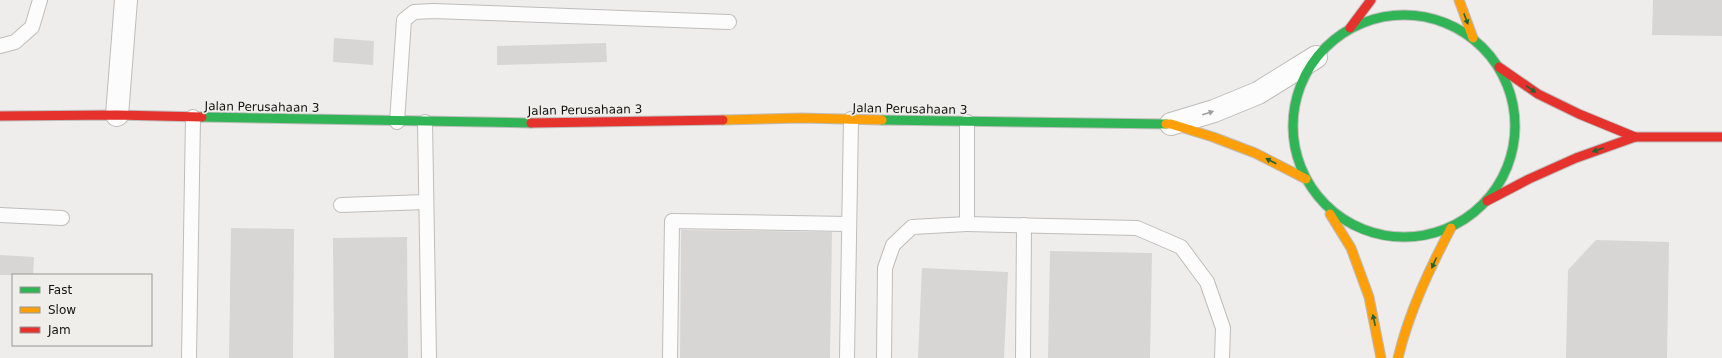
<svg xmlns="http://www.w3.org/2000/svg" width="1722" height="358" font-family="'DejaVu Sans',sans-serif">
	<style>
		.building { fill: #d7d6d4 }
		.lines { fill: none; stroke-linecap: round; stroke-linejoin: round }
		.lane-casing { stroke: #bebdbb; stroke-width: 16 }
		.street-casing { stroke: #bebdbb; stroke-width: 24 }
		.fast-casing { stroke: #bebdbb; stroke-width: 11 }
		.slow-casing { stroke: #bebdbb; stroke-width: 11 }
		.jam-casing { stroke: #bebdbb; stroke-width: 11 }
		.lane { stroke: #fdfcfc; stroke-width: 14 }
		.street { stroke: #fdfcfc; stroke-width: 22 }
		.fast { stroke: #30b455; stroke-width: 9 }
		.slow { stroke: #ff9f0a; stroke-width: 9 }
		.jam { stroke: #e5322d; stroke-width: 9 }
		.oneway { fill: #216333 }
		.oneway2 { fill: #9f9e9e }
		.labels { text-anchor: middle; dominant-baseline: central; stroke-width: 3.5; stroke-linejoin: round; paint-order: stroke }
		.street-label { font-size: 12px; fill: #121211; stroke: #f0eeea }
	</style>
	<rect width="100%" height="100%" fill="#efedeb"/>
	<!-- building -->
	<g class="building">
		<path d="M1653 0H1722V36L1652 35Z"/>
		<path d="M334 38 374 41 373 65 333 62Z"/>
		<path d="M606 43 607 62 497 65V46Z"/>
		<path d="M231 228 294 229 293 358H229Z"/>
		<path d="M681 230 832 232 830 358H680Z"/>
		<path d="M407 237 408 358H334L333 238Z"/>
		<path d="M1596 240 1669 242 1667 358H1566L1568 270Z"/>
		<path d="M1050 251 1152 253 1150 358H1048Z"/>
		<path d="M0 255 34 257 33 275H0Z"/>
		<path d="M922 268 1008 272 1004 358H918Z"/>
	</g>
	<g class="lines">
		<!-- lane casing -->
		<g class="lane-casing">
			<g id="lane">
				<path d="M0 46 15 42 32 27 40 0"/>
				<path d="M397 122 404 20 414 12 433 11 729 22"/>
				<path d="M425 122 429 358"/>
				<path d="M967 122V224L1137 228 1181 247 1207 282 1223 328 1222 358"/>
				<path d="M341 205 426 202"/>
				<path d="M0 215 62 218"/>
				<path d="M189 358 193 117"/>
				<path d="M670 358 672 221 849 224"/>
				<path d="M847 358 851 119"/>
				<path d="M884 358 885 268 893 245 912 227 967 224"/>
				<path d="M1023 358 1024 225"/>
			</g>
		</g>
		<!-- street casing -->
		<g class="street-casing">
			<g id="street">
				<path d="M117 115 126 0"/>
				<path d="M1171 124 1214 111 1258 93 1316 57"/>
			</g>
		</g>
		<!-- fast casing -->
		<g class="fast-casing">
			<g id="fast">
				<circle cx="1404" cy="126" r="111"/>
				<path d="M202 117 531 123"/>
				<path d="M882 120 1166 124"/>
			</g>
		</g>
		<!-- slow casing -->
		<g class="slow-casing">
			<g id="slow">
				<path d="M1459 0 1473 38"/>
				<path d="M723 120 801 118 882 120"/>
				<path d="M1166 124H1171L1213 137 1255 153 1306 179"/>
				<path d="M1330 214 1351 248 1369 297 1381 358"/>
				<path d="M1398 358C1409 312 1429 270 1451 228"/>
			</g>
		</g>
		<!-- jam casing -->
		<g class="jam-casing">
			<g id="jam">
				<path d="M1350 28 1371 0"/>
				<path d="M1499 67 1538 94 1579 114 1635 137"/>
				<path d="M0 116 117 115 202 117"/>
				<path d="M531 123 723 120"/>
				<path d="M1487 201 1529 179 1576 158 1635 137H1722"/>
			</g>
		</g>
		<!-- lane -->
		<use href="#lane" class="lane"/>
		<!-- street -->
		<use href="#street" class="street"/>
		<!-- fast -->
		<use href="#fast" class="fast"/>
		<!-- slow -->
		<use href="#slow" class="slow"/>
		<!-- jam -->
		<use href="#jam" class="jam"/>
	</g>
	<!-- one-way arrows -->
	<defs><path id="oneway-solid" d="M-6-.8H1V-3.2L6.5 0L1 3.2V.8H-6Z"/></defs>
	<g class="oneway">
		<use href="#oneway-solid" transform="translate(1466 19) rotate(69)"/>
		<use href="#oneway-solid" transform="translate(1531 89) rotate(34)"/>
		<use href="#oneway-solid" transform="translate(1598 150) rotate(161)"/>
		<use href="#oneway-solid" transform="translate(1271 161) rotate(-153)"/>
		<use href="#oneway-solid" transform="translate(1434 263) rotate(114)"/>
		<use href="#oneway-solid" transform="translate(1374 320) rotate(-102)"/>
	</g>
	<use class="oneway2" href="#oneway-solid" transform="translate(1208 113) rotate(-17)"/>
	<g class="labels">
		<!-- street labels -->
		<g class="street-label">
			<text transform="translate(262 107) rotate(1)">Jalan Perusahaan 3</text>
			<text transform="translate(910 109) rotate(1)">Jalan Perusahaan 3</text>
			<text transform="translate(585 110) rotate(-1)">Jalan Perusahaan 3</text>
		</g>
	</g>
	<!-- legend -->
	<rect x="12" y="274" width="140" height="72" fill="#f0eeea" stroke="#979693"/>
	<rect x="20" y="287" width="20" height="6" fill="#30b455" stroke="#979693"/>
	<text x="48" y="294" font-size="12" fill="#121211">Fast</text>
	<rect x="20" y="307" width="20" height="6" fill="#ff9f0a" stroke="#979693"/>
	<text x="48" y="314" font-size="12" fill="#121211">Slow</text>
	<rect x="20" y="327" width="20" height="6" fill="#e5322d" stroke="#979693"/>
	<text x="48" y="334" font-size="12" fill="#121211">Jam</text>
</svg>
